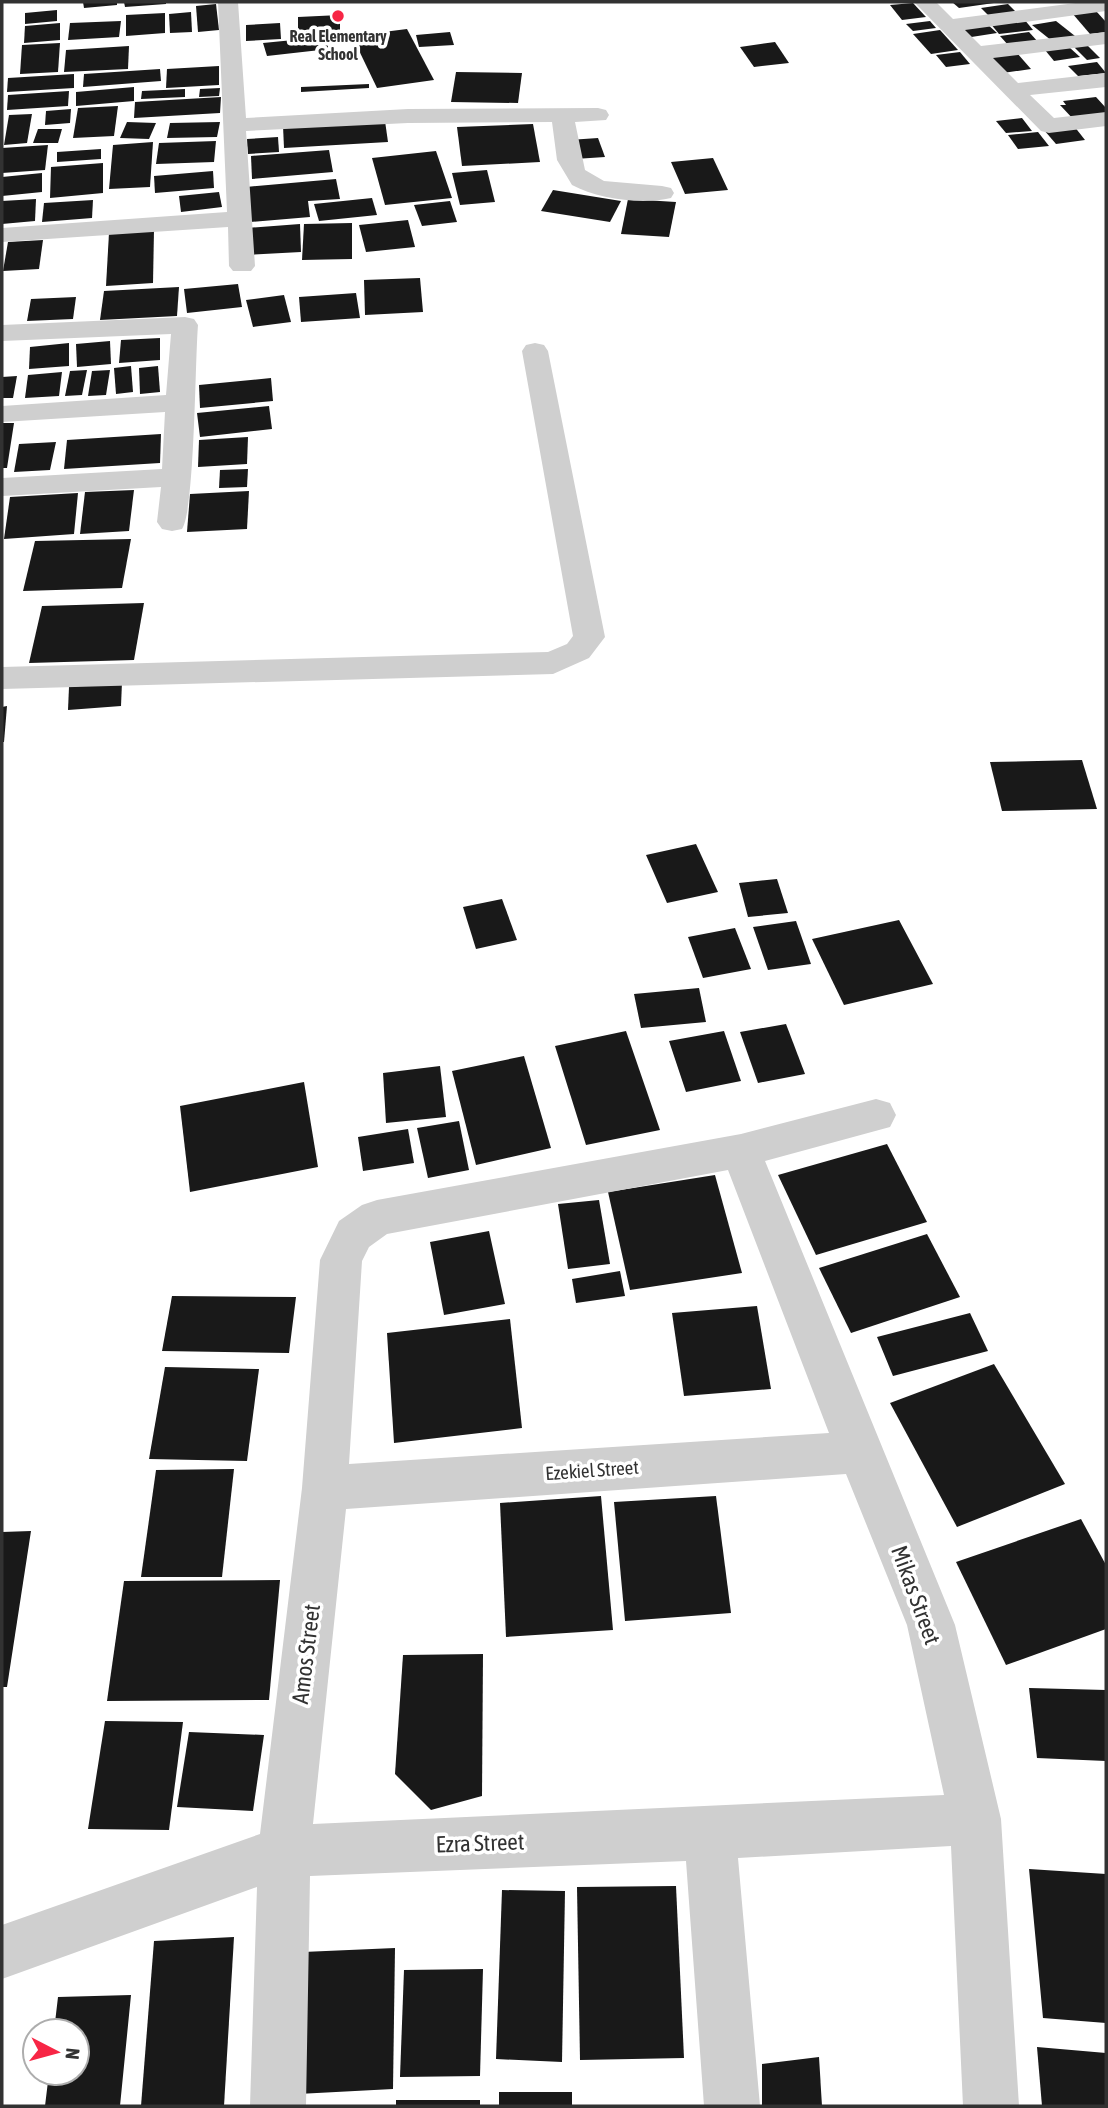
<svg xmlns="http://www.w3.org/2000/svg" width="1108" height="2108" font-family="'Asap Condensed',sans-serif">
	<style>
		.building { fill: #191919 }
		.lines { fill: none; stroke-linecap: round; stroke-linejoin: round }
		.minor { fill: #cfcfcf; fill-rule: evenodd }
		.poi-dot { fill: #f72645; stroke: #fff; stroke-width: 2.5 }
		.labels { text-anchor: middle; dominant-baseline: central; stroke-width: 7; stroke-linejoin: round; paint-order: stroke }
		.far-poi-label { font-size: 16px; font-weight: bold; fill: #323232; stroke: #fff }
		.street-label { font-size: 19px; fill: #323232; stroke: #fff }
		.near-street-label { font-size: 23px; fill: #323232; stroke: #fff }
	</style>
	<rect width="100%" height="100%" fill="#fff"/>
	<!-- building -->
	<g class="building">
		<path d="M83 2H117V5L84 8Z"/>
		<path d="M124 2H166V4L125 7Z"/>
		<path d="M952 2H994V3L959 8Z"/>
		<path d="M913 3 926 17 902 20 890 5Z"/>
		<path d="M216 4 219 30 198 32 196 6Z"/>
		<path d="M1008 4 1016 12 989 16 981 8Z"/>
		<path d="M57 10V21L25 24V13Z"/>
		<path d="M1096 11 1106 22V32L1090 34 1072 13Z"/>
		<path d="M191 12 192 32 170 33 169 14Z"/>
		<path d="M165 13V33L126 36V15Z"/>
		<path d="M340 15V33L298 34V17Z"/>
		<path d="M1024 19 1033 30 999 34 990 23Z"/>
		<path d="M121 21 119 37 68 40 70 23Z"/>
		<path d="M930 21 936 28 913 31 906 24Z"/>
		<path d="M1056 21 1075 36 1052 41 1032 25Z"/>
		<path d="M60 23V40L24 43 25 26Z"/>
		<path d="M280 23 281 39 246 41V25Z"/>
		<path d="M986 23 997 33 965 38 954 28Z"/>
		<path d="M407 29 434 80 377 88 352 36Z"/>
		<path d="M940 30 958 50 931 54 913 34Z"/>
		<path d="M450 32 454 45 419 47 416 35Z"/>
		<path d="M1029 32 1039 43 1009 46 1000 36Z"/>
		<path d="M324 37 329 49 267 56 263 43Z"/>
		<path d="M775 42 789 63 754 67 740 47Z"/>
		<path d="M60 43 58 72 20 74 22 45Z"/>
		<path d="M1087 45 1100 58 1087 60 1074 47Z"/>
		<path d="M129 46 128 69 64 72 66 50Z"/>
		<path d="M1069 47 1080 57 1054 61 1045 50Z"/>
		<path d="M960 52 970 64 946 67 936 55Z"/>
		<path d="M1017 53 1031 69 996 74 982 58Z"/>
		<path d="M1097 62 1106 73 1078 76 1068 66Z"/>
		<path d="M219 66V85L166 88 167 69Z"/>
		<path d="M160 69 161 81 83 87 84 74Z"/>
		<path d="M456 72 522 73 518 103 451 102Z"/>
		<path d="M74 74V88L7 92 8 78Z"/>
		<path d="M369 84V88L301 92V87Z"/>
		<path d="M134 87V101L76 106V92Z"/>
		<path d="M220 88 219 96 199 97 200 89Z"/>
		<path d="M185 89V97L141 99 142 91Z"/>
		<path d="M69 91 68 106 7 110 8 95Z"/>
		<path d="M221 97 220 113 134 118 135 102Z"/>
		<path d="M1096 97 1106 108V116L1075 121 1060 105H1066L1063 101Z"/>
		<path d="M118 106 114 136 73 138 78 108Z"/>
		<path d="M71 109 70 123 45 125 46 111Z"/>
		<path d="M32 114 27 143 4 145 9 115Z"/>
		<path d="M1022 118 1032 131 1006 133 996 121Z"/>
		<path d="M385 121 388 142 284 148 283 126Z"/>
		<path d="M127 122 156 123 149 139 120 138Z"/>
		<path d="M220 122 217 137 167 138 170 123Z"/>
		<path d="M533 124 540 162 462 166 457 127Z"/>
		<path d="M1074 126 1085 140 1056 144 1044 130Z"/>
		<path d="M38 129H62L58 143H33Z"/>
		<path d="M1038 132 1049 146 1018 149 1008 135Z"/>
		<path d="M278 137 279 152 248 154 247 139Z"/>
		<path d="M598 138 605 157 575 159 569 140Z"/>
		<path d="M216 141 214 162 156 164 159 143Z"/>
		<path d="M153 142 150 187 109 189 113 145Z"/>
		<path d="M48 145 45 170 2 173V148Z"/>
		<path d="M101 149V159L57 162V152Z"/>
		<path d="M329 150 333 172 252 179 251 156Z"/>
		<path d="M436 151 452 198 385 205 372 158Z"/>
		<path d="M713 158 728 190 685 194 671 162Z"/>
		<path d="M103 163V193L50 198 51 167Z"/>
		<path d="M487 170 495 202 460 205 452 173Z"/>
		<path d="M213 171 214 188 155 193 154 176Z"/>
		<path d="M42 173V192L2 196V177Z"/>
		<path d="M336 179 340 199 308 201 310 217 250 222 246 187Z"/>
		<path d="M553 190 621 201 610 222 541 211Z"/>
		<path d="M219 192 222 207 181 212 179 196Z"/>
		<path d="M372 198 377 215 319 221 314 204Z"/>
		<path d="M36 199 35 221 2 224V201Z"/>
		<path d="M628 199 676 202 669 237 621 234Z"/>
		<path d="M93 200 92 218 42 222 44 203Z"/>
		<path d="M450 201 457 222 422 226 414 205Z"/>
		<path d="M408 220 415 247 366 252 359 225Z"/>
		<path d="M352 223V259L302 260 304 224Z"/>
		<path d="M300 224 301 252 247 255 246 228Z"/>
		<path d="M154 230 153 283 106 286 109 233Z"/>
		<path d="M43 240 39 269 3 271 8 242Z"/>
		<path d="M420 278 423 312 365 315 364 280Z"/>
		<path d="M238 284 242 307 187 313 184 289Z"/>
		<path d="M179 287 177 316 100 320 104 291Z"/>
		<path d="M356 293 360 318 301 322 299 297Z"/>
		<path d="M284 295 291 322 253 327 246 300Z"/>
		<path d="M76 297 73 319 27 321 31 299Z"/>
		<path d="M160 338V360L119 363 121 340Z"/>
		<path d="M110 341 111 364 77 367 76 344Z"/>
		<path d="M69 343V366L29 369 30 347Z"/>
		<path d="M131 366 133 392 116 394 114 368Z"/>
		<path d="M158 366 160 392 140 394 139 368Z"/>
		<path d="M87 370 82 395 65 396 70 371Z"/>
		<path d="M110 370 106 395 88 396 92 371Z"/>
		<path d="M62 372 59 396 25 398 28 375Z"/>
		<path d="M17 376 13 398H2V377Z"/>
		<path d="M271 378 273 401 200 408 199 385Z"/>
		<path d="M269 406 272 429 200 437 197 413Z"/>
		<path d="M2 423H14L7 468H2Z"/>
		<path d="M161 434 160 463 64 469 67 440Z"/>
		<path d="M248 437 247 464 198 467 199 440Z"/>
		<path d="M56 442 50 470 14 472 19 444Z"/>
		<path d="M248 469 247 487 219 488 220 470Z"/>
		<path d="M134 490 129 531 80 534 85 492Z"/>
		<path d="M249 491 247 529 187 532 190 494Z"/>
		<path d="M78 493 74 534 4 539 10 497Z"/>
		<path d="M131 539 122 588 23 591 35 541Z"/>
		<path d="M144 603 134 660 29 663 42 606Z"/>
		<path d="M122 682 121 706 68 710 69 687Z"/>
		<path d="M7 706 4 742H2V707Z"/>
		<path d="M1082 760 1097 809 1002 811 990 762Z"/>
		<path d="M696 844 718 892 667 903 646 855Z"/>
		<path d="M777 879 788 913 748 917 739 883Z"/>
		<path d="M502 899 517 940 476 949 463 907Z"/>
		<path d="M899 920 933 984 844 1005 812 939Z"/>
		<path d="M796 921 811 964 768 970 753 927Z"/>
		<path d="M735 928 751 969 703 978 688 937Z"/>
		<path d="M699 988 706 1022 641 1028 634 994Z"/>
		<path d="M786 1024 805 1074 758 1083 740 1032Z"/>
		<path d="M626 1031 660 1130 586 1145 555 1046Z"/>
		<path d="M724 1031 741 1081 686 1092 669 1041Z"/>
		<path d="M524 1056 551 1148 476 1165 452 1071Z"/>
		<path d="M440 1066 446 1117 386 1123 383 1073Z"/>
		<path d="M304 1082 318 1167 190 1192 180 1106Z"/>
		<path d="M459 1121 469 1170 428 1178 417 1128Z"/>
		<path d="M408 1129 414 1163 363 1171 358 1137Z"/>
		<path d="M887 1144 927 1222 816 1255 778 1175Z"/>
		<path d="M715 1175 742 1273 630 1290 608 1192Z"/>
		<path d="M599 1200 610 1264 568 1269 558 1204Z"/>
		<path d="M489 1231 505 1304 444 1315 430 1242Z"/>
		<path d="M927 1234 960 1297 851 1333 819 1268Z"/>
		<path d="M620 1271 625 1296 576 1303 572 1279Z"/>
		<path d="M172 1296 296 1297 289 1353 162 1351Z"/>
		<path d="M757 1306 771 1389 684 1396 672 1313Z"/>
		<path d="M970 1313 988 1351 893 1376 877 1337Z"/>
		<path d="M510 1319 522 1428 394 1443 387 1333Z"/>
		<path d="M994 1364 1065 1484 957 1527 890 1403Z"/>
		<path d="M165 1367 259 1369 247 1461 149 1459Z"/>
		<path d="M234 1469 222 1577H141L156 1470Z"/>
		<path d="M601 1496 613 1630 506 1637 500 1503Z"/>
		<path d="M716 1496 731 1613 625 1621 614 1502Z"/>
		<path d="M1081 1519 1106 1565V1629L1006 1665 956 1562Z"/>
		<path d="M31 1531 7 1687H2V1532Z"/>
		<path d="M280 1580 269 1700 107 1701 124 1581Z"/>
		<path d="M483 1654 482 1796 431 1810 395 1774 403 1655Z"/>
		<path d="M1029 1688 1106 1690V1761L1037 1758Z"/>
		<path d="M105 1721 183 1722 169 1830 88 1829Z"/>
		<path d="M189 1732 264 1735 253 1811 177 1807Z"/>
		<path d="M1029 1869 1106 1874V2023L1043 2018Z"/>
		<path d="M676 1886 684 2058 580 2060 577 1887Z"/>
		<path d="M502 1890 565 1891 562 2062 496 2059Z"/>
		<path d="M234 1937 224 2106H141L154 1941Z"/>
		<path d="M395 1948 393 2089 298 2094 303 1952Z"/>
		<path d="M483 1969 480 2076 400 2077 404 1970Z"/>
		<path d="M131 1995 120 2106H45L49 2073H77V2031H54L58 1997Z"/>
		<path d="M1037 2047 1106 2053V2106H1042Z"/>
		<path d="M819 2057 822 2106H762V2064Z"/>
		<rect x="499" y="2092" width="73" height="14"/>
		<rect x="396" y="2100" width="84" height="6"/>
	</g>
	<g class="lines">
		<!-- minor -->
		<g class="minor">
			<path d="M218 2H238L246 118 408 109 598 108 606 110 609 115 606 120 575 122 585 170 604 181 662 186 671 188 674 193 671 198C642 205 598 199 572 185L557 160 552 122 408 123 246 131 255 266 251 271H233L229 266 228 227 2 242V228L227 212Z"/>
			<path d="M914 2H936L953 19 1083 2H1106V11L965 30 981 46 1106 32V44L993 58 1018 83 1106 73V87L1030 95 1054 118 1106 112V126L1049 133 1041 131Z"/>
			<path d="M185 317 194 319 198 325C195 360 195 510 182 529L172 531 162 529 157 522 161 487 2 496V478L162 469 165 412 2 422V406L166 395 171 334 2 341V325Z"/>
			<path d="M535 343 544 345 548 351 605 637 589 658 553 674 2 689V667L548 652 567 644 573 636 522 351 526 345Z"/>
			<path d="M876 1099 890 1103 896 1115 890 1127 765 1161 955 1625 1001 1819 1019 2106H963L951 1846 738 1858 760 2106H704L686 1861 310 1876 306 2106H250L257 1887 2 1979V1925L260 1834 302 1488 320 1260 339 1221 362 1205 377 1200 741 1134ZM728 1170 829 1433 349 1464 362 1261 369 1247 387 1234ZM846 1474 907 1625 944 1795 313 1824 346 1509Z"/>
		</g>
	</g>
	<!-- markers -->
	<circle class="poi-dot" cx="338" cy="16" r="7"/>
	<g class="labels">
		<!-- far-poi labels -->
		<g class="far-poi-label">
			<text x="338" y="36">Real Elementary<tspan x="338" dy="18">School</tspan></text>
		</g>
		<!-- street labels -->
		<g class="street-label">
			<text transform="translate(592 1470) rotate(-4)">Ezekiel Street</text>
		</g>
		<!-- near-street labels -->
		<g class="near-street-label">
			<text transform="translate(916 1595) rotate(70)">Mikas Street</text>
			<text transform="translate(306 1654) rotate(-83)">Amos Street</text>
			<text transform="translate(480 1843) rotate(-2)">Ezra Street</text>
		</g>
	</g>
	<!-- border -->
	<rect width="1108" height="2108" fill="none" stroke="#323232" stroke-width="7"/>
	<!-- north arrow -->
	<g transform="translate(56 2052) rotate(96)"><circle r="33" fill="#ffffff" stroke="#adadad" stroke-width="2"/>
	<path d="M0-5L12 26L0 18L-12 26Z" fill="#f72645"/>
	<text y="-10" font-size="19" font-weight="bold" text-anchor="middle" fill="#323232">N</text>
	</g>
</svg>
